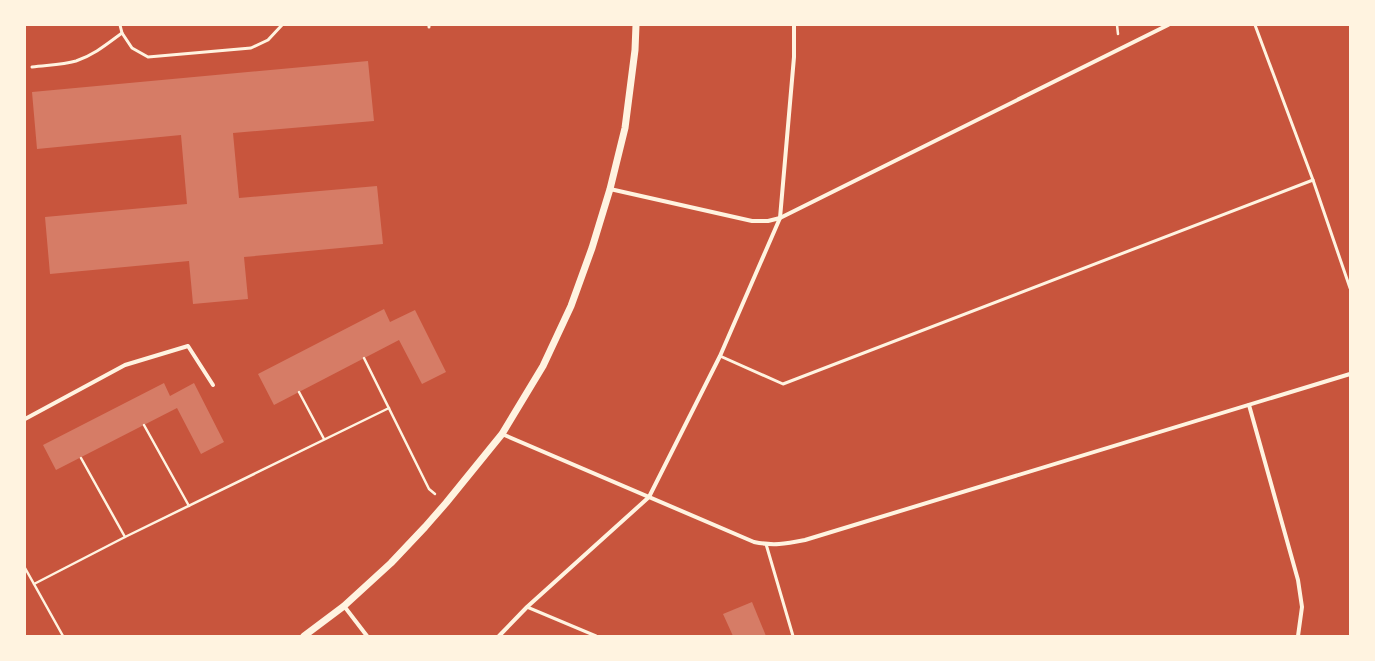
<svg xmlns="http://www.w3.org/2000/svg" width="1375" height="661" font-family="Roboto,sans-serif">
	<style>
		.building { fill: #d67c66 }
		.lines { fill: none; stroke-linecap: round; stroke-linejoin: round }
		.path { stroke: #fff3e0; stroke-width: 2.5 }
		.service { stroke: #fff3e0; stroke-width: 3 }
		.minor { stroke: #fff3e0; stroke-width: 4 }
		.tertiary { stroke: #fff3e0; stroke-width: 7 }
	</style>
	<rect width="100%" height="100%" fill="#c8553d"/>
	<!-- building -->
	<g class="building">
		<path d="M368 61 374 121 233 133 239 198 377 186 383 244 244 257 248 299 193 304 189 261 50 274 45 217 187 204 181 135 37 149 32 92Z"/>
		<path d="M384 309 390 322 415 310 446 372 422 384 399 340 274 405 258 374Z"/>
		<path d="M164 383 170 396 194 383 224 442 201 454 177 408 56 470 43 445Z"/>
		<path d="M752 602 766 636H733L723 614Z"/>
	</g>
	<g class="lines">
		<!-- path -->
		<g class="path">
			<path d="M1117 25 1118 34"/>
			<path d="M364 358 429 489 435 494"/>
			<path d="M299 392 324 439"/>
			<path d="M144 425 189 506"/>
			<path d="M81 458 125 537"/>
			<path d="M25 568 34 584 125 537 389 408"/>
			<path d="M34 584 63 636"/>
		</g>
		<!-- service -->
		<g class="service">
			<path d="M120 25 122 33 132 48 148 57 251 48 268 40 282 25"/>
			<path d="M429 25V27"/>
			<path d="M1255 25 1313 180 1350 288"/>
			<path d="M32 67C47 65 62 65 76 61 94 55 107 44 122 33"/>
			<path d="M720 356 783 384 1313 180"/>
			<path d="M766 544 793 636"/>
			<path d="M527 607 596 636"/>
		</g>
		<!-- minor -->
		<g class="minor">
			<path d="M610 189 752 221H768L780 218 1168 25"/>
			<path d="M1249 405 1298 580 1302 607 1298 636"/>
			<path d="M25 419 125 365 188 346 213 385"/>
			<path d="M502 434 754 542C773 546 785 544 805 540L1350 374"/>
			<path d="M344 606 367 636"/>
			<path d="M499 636 527 607 649 497 720 356 780 218 794 57V25"/>
		</g>
		<!-- tertiary -->
		<path class="tertiary" d="M304 636 344 606 391 563 425 527 446 503 502 434 543 366 571 306 592 248 610 189 625 128 635 50 636 25"/>
	</g>
	<!-- border -->
	<rect width="1375" height="661" fill="none" stroke="#fff3e0" stroke-width="52"/>
</svg>
